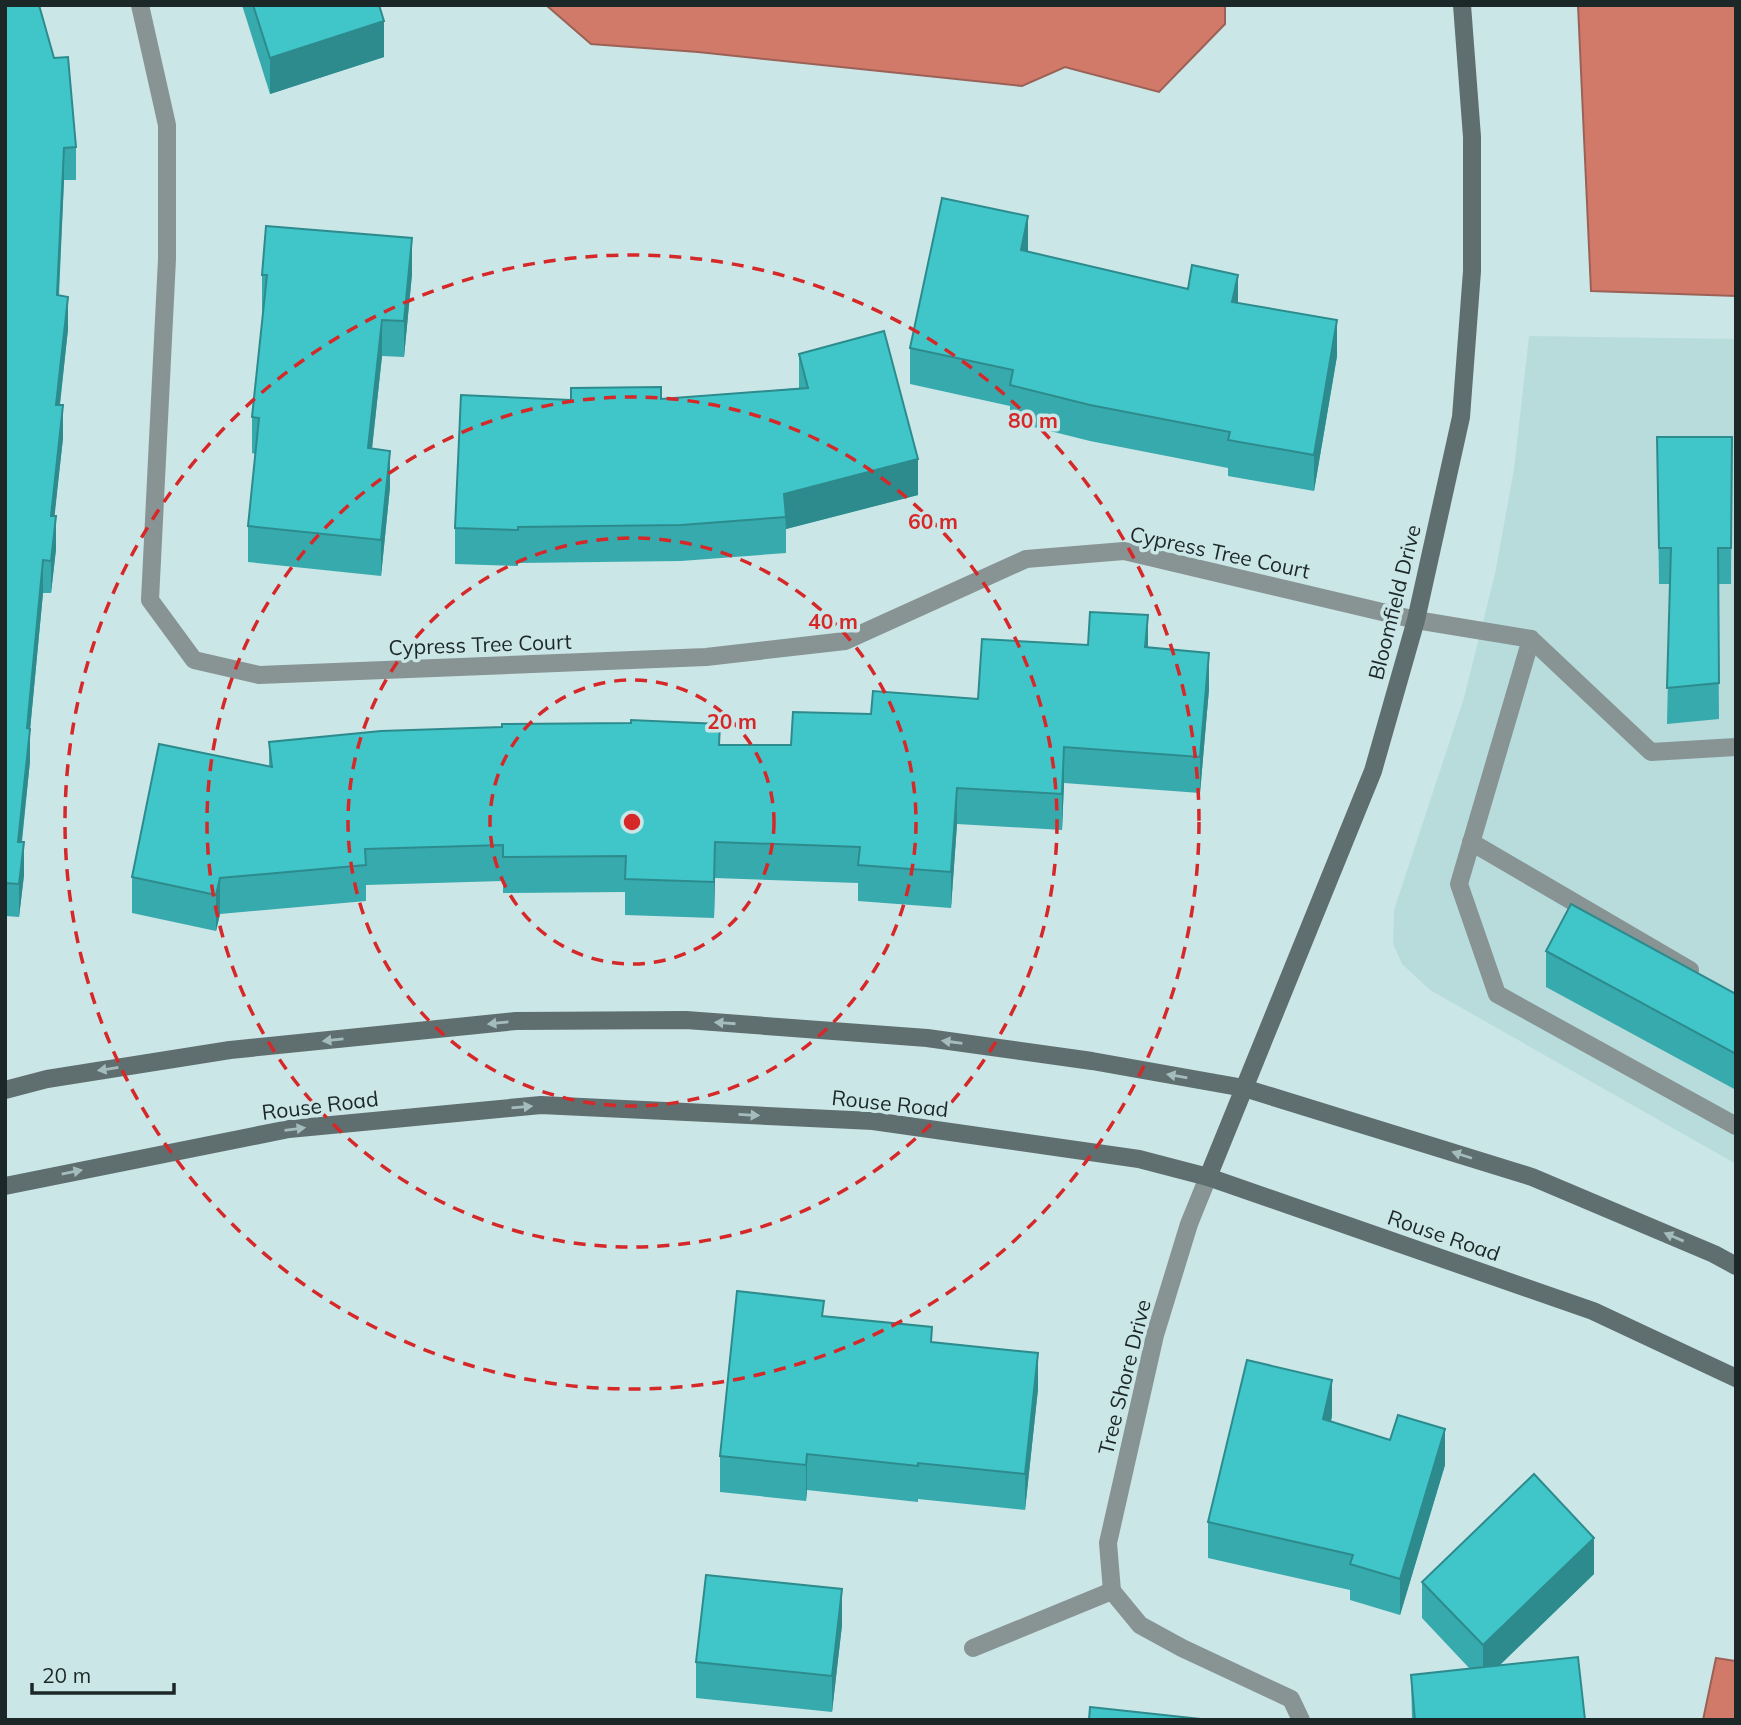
<svg xmlns="http://www.w3.org/2000/svg" width="1741" height="1725" font-family="Mulish,sans-serif">
	<style>
		.built { fill: #b8dcdc }
		.water { fill: #d27a6a; stroke: #9b6156; stroke-width: 2 }
		.lines { fill: none; stroke-linecap: round; stroke-linejoin: round }
		.lane { stroke: #889494; stroke-width: 18 }
		.street { stroke: #889494; stroke-width: 18 }
		.secondary { stroke: #5f6f6f; stroke-width: 18 }
		.wall { fill: #37aaad }
		.shaded-wall { fill: #2d8b8d }
		.building { fill: #40c6c9; stroke: #2d8b8d; stroke-width: 2 }
		.oneway { fill: #a5bcbd }
		.ring { fill: none; stroke: #d62828; stroke-width: 3.5; stroke-dasharray: 12 9 }
		.labels { text-anchor: middle; dominant-baseline: central; stroke-width: 7; stroke-linejoin: round; paint-order: stroke }
		.street-label { font-size: 21px; fill: #1c2727; stroke: #cbe6e7 }
		.centre { fill: #d62828; stroke: #cbe6e7; stroke-width: 3.5 }
		.ring-label { font-size: 21px; text-anchor: middle; font-weight: bold; fill: #d62828; stroke: #cbe6e7; stroke-width: 7; stroke-linejoin: round; paint-order: stroke }
	</style>
	<rect width="100%" height="100%" fill="#cbe6e7"/>
	<!-- built -->
	<path class="built" d="M1529 336 1736 339V1164L1430 990 1402 964 1393 944 1394 910 1464 698 1495 574 1514 469Z"/>
	<!-- water -->
	<g class="water">
		<path d="M546 5H1225V24L1159 92 1065 67 1022 86 698 52 591 44Z"/>
		<path d="M1578 5H1736V296L1591 291Z"/>
		<path d="M1716 1658 1736 1661V1720H1703Z"/>
	</g>
	<g class="lines">
		<!-- lane -->
		<g class="lane">
			<path d="M1416 620 1531 639 1651 752 1736 747"/>
			<path d="M1531 639 1459 884 1497 994 1736 1126"/>
			<path d="M1471 842 1690 970"/>
		</g>
		<!-- street -->
		<g class="street">
			<path d="M140 5 167 125V259L150 600 194 660 259 675 706 657 845 641 1026 559 1124 551 1416 620"/>
			<path d="M1208 1177 1189 1224 1155 1335 1108 1543 1112 1591 1140 1625 1182 1648 1291 1699 1301 1720"/>
			<path d="M973 1648 1112 1591"/>
		</g>
		<!-- secondary -->
		<g class="secondary">
			<path d="M5 1090 47 1079 230 1050 516 1021 686 1020 927 1038 1092 1061 1244 1088 1532 1177 1714 1254 1736 1266"/>
			<path d="M1208 1177 1373 771 1416 620 1461 417 1472 271V137L1462 5"/>
			<path d="M5 1186 289 1129 541 1105 873 1121 1139 1159 1208 1177 1593 1311 1736 1378"/>
		</g>
	</g>
	<!-- wall -->
	<g class="wall">
		<path d="M5 5 76 147V180H64L59 296 68 329 60 405 63 438 54 516 56 549 51 593H43L30 730V761L22 842 24 875 19 917 5 916Z"/>
		<path d="M242 5H379L384 57 270 94Z"/>
		<path d="M1028 252 1238 303 1337 356 1314 491 1228 476V468L1090 441 1010 421V406L910 384V348Z"/>
		<path d="M412 274 404 357 382 356 372 449 390 487 381 576 248 562V526L255 454 252 453V417L263 311H262V275Z"/>
		<path d="M799 354 918 495 786 529V553L681 561 518 563V566L455 564V528L571 400 661 399 799 388Z"/>
		<path d="M1657 437H1732L1731 584H1718L1719 719 1667 724 1670 584H1659Z"/>
		<path d="M1088 645 1148 648 1209 689 1200 793 1064 783 1062 830 957 824 951 908 858 901V883L715 878 714 918 625 915V892L503 893V881L366 885V901L220 914 216 931 132 913V877L269 766V742L791 745 871 714 978 699Z"/>
		<path d="M1546 951 1736 994V1090L1546 987Z"/>
		<path d="M824 1316 932 1342 1038 1389 1025 1510 918 1499V1502L807 1490 806 1501 720 1492V1456Z"/>
		<path d="M1332 1416 1331 1421 1445 1465 1400 1615 1350 1600V1590L1208 1558V1522Z"/>
		<path d="M1594 1574 1499 1666 1585 1720H1412L1411 1675 1470 1669 1422 1618V1582Z"/>
		<path d="M842 1625 832 1712 696 1698V1662Z"/>
	</g>
	<!-- shaded-wall -->
	<g class="shaded-wall">
		<path d="M384 21V57L270 94V58Z"/>
		<path d="M64 148V180L57 328V295Z"/>
		<path d="M1028 216V252L1021 250Z"/>
		<path d="M412 238V274L404 357V321Z"/>
		<path d="M1238 275V311L1232 302Z"/>
		<path d="M68 297V329L56 438V405Z"/>
		<path d="M382 320V356L368 484V448Z"/>
		<path d="M1337 320V356L1314 491V455Z"/>
		<path d="M63 405V438L51 549V516Z"/>
		<path d="M390 451V487L381 576V540Z"/>
		<path d="M918 459V495L786 529 784 494Z"/>
		<path d="M56 516V549L51 593V561Z"/>
		<path d="M43 560V593L30 730V761L18 875V842L27 728Z"/>
		<path d="M1148 615V651L1145 647Z"/>
		<path d="M1209 653V689L1200 793V757Z"/>
		<path d="M1064 747V783L1062 830V794Z"/>
		<path d="M957 788V824L951 908V872Z"/>
		<path d="M24 842V875L19 917V884Z"/>
		<path d="M715 842V878L714 918V882Z"/>
		<path d="M220 878V914L216 931V895Z"/>
		<path d="M1038 1353V1389L1025 1510V1474Z"/>
		<path d="M1332 1380V1416L1323 1455V1419Z"/>
		<path d="M1445 1429V1465L1400 1615V1579Z"/>
		<path d="M807 1454V1490L806 1501V1465Z"/>
		<path d="M1594 1538V1574L1483 1681V1645Z"/>
		<path d="M842 1589V1625L832 1712V1676Z"/>
	</g>
	<!-- building -->
	<g class="building">
		<path d="M5 5H39L54 58 68 57 76 147 64 148 57 295 68 297 56 405H63L51 516H56L51 561 43 560 27 728 30 729 18 842H24L19 884 5 883Z"/>
		<path d="M253 5H379L384 21 270 58Z"/>
		<path d="M942 198 1028 216 1021 250 1188 289 1192 265 1238 275 1232 302 1337 320 1314 455 1228 440 1230 432 1090 405 1010 385 1013 370 910 348Z"/>
		<path d="M266 226 412 238 404 321 382 320 368 448 390 451 381 540 248 526 259 418 252 417 267 275H262Z"/>
		<path d="M884 331 918 459 784 494 786 517 681 525 518 527V530L455 528 461 395 571 400V388L661 387V399L808 388 799 354Z"/>
		<path d="M1657 437H1732L1731 548H1718L1719 683 1667 688 1671 548H1659Z"/>
		<path d="M1090 612 1148 615 1145 647 1209 653 1200 757 1064 747 1062 794 957 788 951 872 858 865 860 847 715 842 714 882 625 879 626 856 503 857V845L365 849 366 865 220 878 216 895 132 877 159 744 272 767 269 742 381 731 502 727V724L631 723V720L720 724 719 745H791L793 712 871 714 873 691 978 699 982 639 1088 645Z"/>
		<path d="M1571 904 1736 994V1054L1546 951Z"/>
		<path d="M737 1291 824 1301 822 1316 932 1327 931 1342 1038 1353 1025 1474 918 1463V1466L807 1454 806 1465 720 1456Z"/>
		<path d="M1247 1360 1332 1380 1323 1419 1390 1440 1398 1415 1445 1429 1400 1579 1350 1564 1353 1555 1208 1522Z"/>
		<path d="M1534 1474 1594 1538 1483 1645 1422 1582Z"/>
		<path d="M706 1575 842 1589 832 1676 696 1662Z"/>
		<path d="M1578 1657 1585 1720H1415L1411 1675Z"/>
		<path d="M1090 1707 1210 1720H1089Z"/>
	</g>
	<!-- one-way arrows -->
	<defs><path id="oneway-solid" d="M-6-.8H1V-3.2L6.5 0L1 3.2V.8H-6Z" transform="scale(1.75)"/></defs>
	<g class="oneway">
		<use href="#oneway-solid" transform="translate(498 1023) rotate(174)"/>
		<use href="#oneway-solid" transform="translate(725 1023) rotate(-176)"/>
		<use href="#oneway-solid" transform="translate(333 1040) rotate(174)"/>
		<use href="#oneway-solid" transform="translate(952 1042) rotate(-172)"/>
		<use href="#oneway-solid" transform="translate(108 1069) rotate(171)"/>
		<use href="#oneway-solid" transform="translate(1177 1076) rotate(-170)"/>
		<use href="#oneway-solid" transform="translate(522 1107) rotate(-5)"/>
		<use href="#oneway-solid" transform="translate(749 1115) rotate(3)"/>
		<use href="#oneway-solid" transform="translate(295 1129) rotate(-7)"/>
		<use href="#oneway-solid" transform="translate(1462 1155) rotate(-162)"/>
		<use href="#oneway-solid" transform="translate(72 1172) rotate(-11)"/>
		<use href="#oneway-solid" transform="translate(1674 1237) rotate(-157)"/>
	</g>
	<!-- distance rings -->
	<g class="ring">
		<circle cx="632" cy="822" r="142"/>
		<circle cx="632" cy="822" r="284"/>
		<circle cx="632" cy="822" r="425"/>
		<circle cx="632" cy="822" r="567"/>
	</g>
	<g class="labels">
		<!-- street labels -->
		<g class="street-label">
			<text transform="translate(1220 552) rotate(12)">Cypress Tree Court</text>
			<text transform="translate(1394 602) rotate(-76)">Bloomfield Drive</text>
			<text transform="translate(480 644) rotate(-2)">Cypress Tree Court</text>
			<text transform="translate(890 1103) rotate(6)">Rouse Road</text>
			<text transform="translate(320 1105) rotate(-7)">Rouse Road</text>
			<text transform="translate(1444 1235) rotate(19)">Rouse Road</text>
			<text transform="translate(1124 1377) rotate(-76)">Tree Shore Drive</text>
		</g>
	</g>
	<circle cx="632" cy="822" r="10" class="centre"/>
	<g class="ring-label">
		<text x="1033" y="428">80 m</text>
		<text x="933" y="529">60 m</text>
		<text x="833" y="629">40 m</text>
		<text x="732" y="729">20 m</text>
	</g>
	<!-- border -->
	<rect width="1741" height="1725" fill="none" stroke="#1c2727" stroke-width="14"/>
	<!-- scale -->
	<path d="M32 1683v10h142v-10" fill="none" stroke="#1c2727" stroke-width="3.5"/>
	<text x="42" y="1683" font-size="21" fill="#1c2727" stroke="#cbe6e7" stroke-width="5" paint-order="stroke">20 m</text>
</svg>
